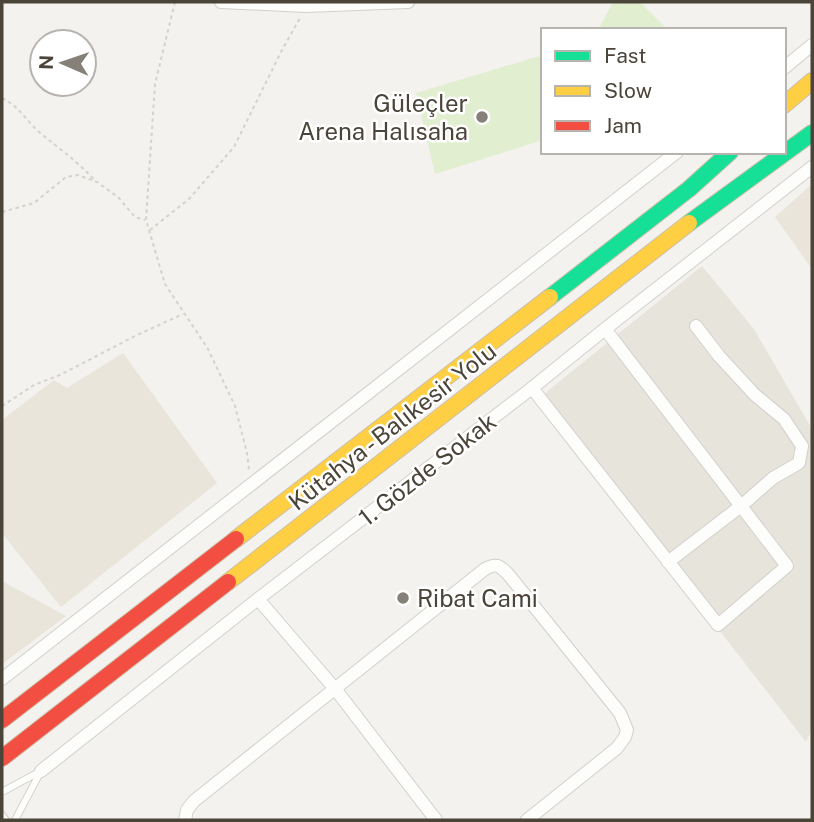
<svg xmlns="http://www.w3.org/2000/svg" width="814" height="822" font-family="'Public Sans',sans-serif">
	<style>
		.residential { fill: #e7e4dc }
		.education { fill: #eae5da }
		.green { fill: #e1eecf }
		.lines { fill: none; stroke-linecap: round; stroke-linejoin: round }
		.lane-casing { stroke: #d2d0cb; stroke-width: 8 }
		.street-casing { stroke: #d2d0cb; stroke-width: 14 }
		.fast-casing { stroke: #ccbfa9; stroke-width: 18 }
		.slow-casing { stroke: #ccbfa9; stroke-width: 18 }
		.jam-casing { stroke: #ccbfa9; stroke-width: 18 }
		.path { stroke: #d3d2cc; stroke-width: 2; stroke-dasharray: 3.5 3.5; stroke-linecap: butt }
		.lane { stroke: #fdfdfc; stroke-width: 6 }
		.street { stroke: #fdfdfc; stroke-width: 12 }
		.fast { stroke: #16e098; stroke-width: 16 }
		.slow { stroke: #ffcf43; stroke-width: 16 }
		.jam { stroke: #f24e42; stroke-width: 16 }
		.poi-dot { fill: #868178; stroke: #fff; stroke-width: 2.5 }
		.labels { text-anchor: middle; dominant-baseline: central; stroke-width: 5; stroke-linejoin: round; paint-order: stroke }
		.poi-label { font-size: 24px; fill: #4b4439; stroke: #fff; text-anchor: end }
		.street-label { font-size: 24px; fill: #4b4439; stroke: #fff }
	</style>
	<rect width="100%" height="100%" fill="#f4f2ee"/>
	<!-- residential -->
	<path class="residential" d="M702 266 754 329 812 429V729L806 742 539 398Z"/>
	<!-- education -->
	<g class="education">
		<path d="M812 184V269L775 217Z"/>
		<path d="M123 353 217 483 61 607 2 533V420L54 380 67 388Z"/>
		<path d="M2 581 66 616 2 664Z"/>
	</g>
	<!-- green -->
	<g class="green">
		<path d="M628 2H640L668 30H598L612 4Z"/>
		<path d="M543 55V140L435 174 416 93Z"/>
	</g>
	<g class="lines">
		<!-- lane casing -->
		<g class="lane-casing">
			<g id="lane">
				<path d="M2 792 39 772"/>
				<path d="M2 815 6 820"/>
				<path d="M15 820 41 771"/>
			</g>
		</g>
		<!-- street casing -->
		<g class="street-casing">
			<g id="street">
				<path d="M221 2 306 6 408 2"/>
				<path d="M784 68 812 45"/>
				<path d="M532 388 718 625 787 566 605 329"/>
				<path d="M668 562 741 506 773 478 799 463 802 446 784 419 755 395 719 356 696 326"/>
				<path d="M258 599 336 690 436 820"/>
				<path d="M2 679 677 152"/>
				<path d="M41 771 258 599 532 388 605 329 812 167"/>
				<path d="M185 820 187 810 194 801 485 569C496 563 499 565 508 574L620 713 627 730 625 737 617 748 527 820"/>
			</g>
		</g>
		<!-- fast casing -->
		<g class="fast-casing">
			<g id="fast">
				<path d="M689 223 812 133"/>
				<path d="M550 297 689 189 730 152"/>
			</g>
		</g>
		<!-- slow casing -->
		<g class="slow-casing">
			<g id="slow">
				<path d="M784 105 812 81"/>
				<path d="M236 539 550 297"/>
				<path d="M228 582 689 223"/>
			</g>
		</g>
		<!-- jam casing -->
		<g class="jam-casing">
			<g id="jam">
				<path d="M2 720 236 539"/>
				<path d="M2 758 228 582"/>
			</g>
		</g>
		<!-- path -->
		<g class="path">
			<path d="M175 2 155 84 146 220 165 284 208 349 235 406 247 453 249 470"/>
			<path d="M2 98C21 108 24 118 38 131 59 149 78 161 96 182"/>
			<path d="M2 212 34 203 66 177 78 175 97 182 118 197 135 217 145 220"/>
			<path d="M150 230 189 199 234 147 281 52 300 18"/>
			<path d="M2 406 34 385 60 375 135 336 183 314"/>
		</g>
		<!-- lane -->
		<use href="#lane" class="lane"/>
		<!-- street -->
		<use href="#street" class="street"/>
		<!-- fast -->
		<use href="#fast" class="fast"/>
		<!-- slow -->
		<use href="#slow" class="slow"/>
		<!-- jam -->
		<use href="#jam" class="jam"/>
	</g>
	<!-- markers -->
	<g class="poi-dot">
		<circle cx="482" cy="117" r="7"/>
		<circle cx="403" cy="598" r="7"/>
	</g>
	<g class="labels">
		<!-- poi labels -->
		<g class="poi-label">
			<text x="468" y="103">Güleçler<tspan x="468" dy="28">Arena Halısaha</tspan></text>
			<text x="417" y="598" text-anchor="start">Ribat Cami</text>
		</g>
		<!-- street labels -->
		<g class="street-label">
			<text transform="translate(392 426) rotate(-38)">Kütahya - Balıkesir Yolu</text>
			<text transform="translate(427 469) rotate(-38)">1. Gözde Sokak</text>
		</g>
	</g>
	<!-- border -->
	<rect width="814" height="822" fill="none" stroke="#4b4439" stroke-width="7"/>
	<!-- legend -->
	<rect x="541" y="28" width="245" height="126" fill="#ffffff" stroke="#b7b4b0" stroke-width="2"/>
	<rect x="555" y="51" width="35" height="10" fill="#16e098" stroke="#b7b4b0" stroke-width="2"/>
	<text x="604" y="63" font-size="21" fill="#4b4439">Fast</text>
	<rect x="555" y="86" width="35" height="10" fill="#ffcf43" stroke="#b7b4b0" stroke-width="2"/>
	<text x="604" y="98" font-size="21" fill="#4b4439">Slow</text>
	<rect x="555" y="121" width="35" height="10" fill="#f24e42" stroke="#b7b4b0" stroke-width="2"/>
	<text x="604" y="133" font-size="21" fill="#4b4439">Jam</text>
	<!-- north arrow -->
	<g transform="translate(63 63) rotate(272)"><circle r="33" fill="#ffffff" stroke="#b7b4b0" stroke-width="2"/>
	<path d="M0-5L12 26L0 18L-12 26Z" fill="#868178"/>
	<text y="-10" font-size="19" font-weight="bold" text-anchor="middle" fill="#4b4439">N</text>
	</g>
</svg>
